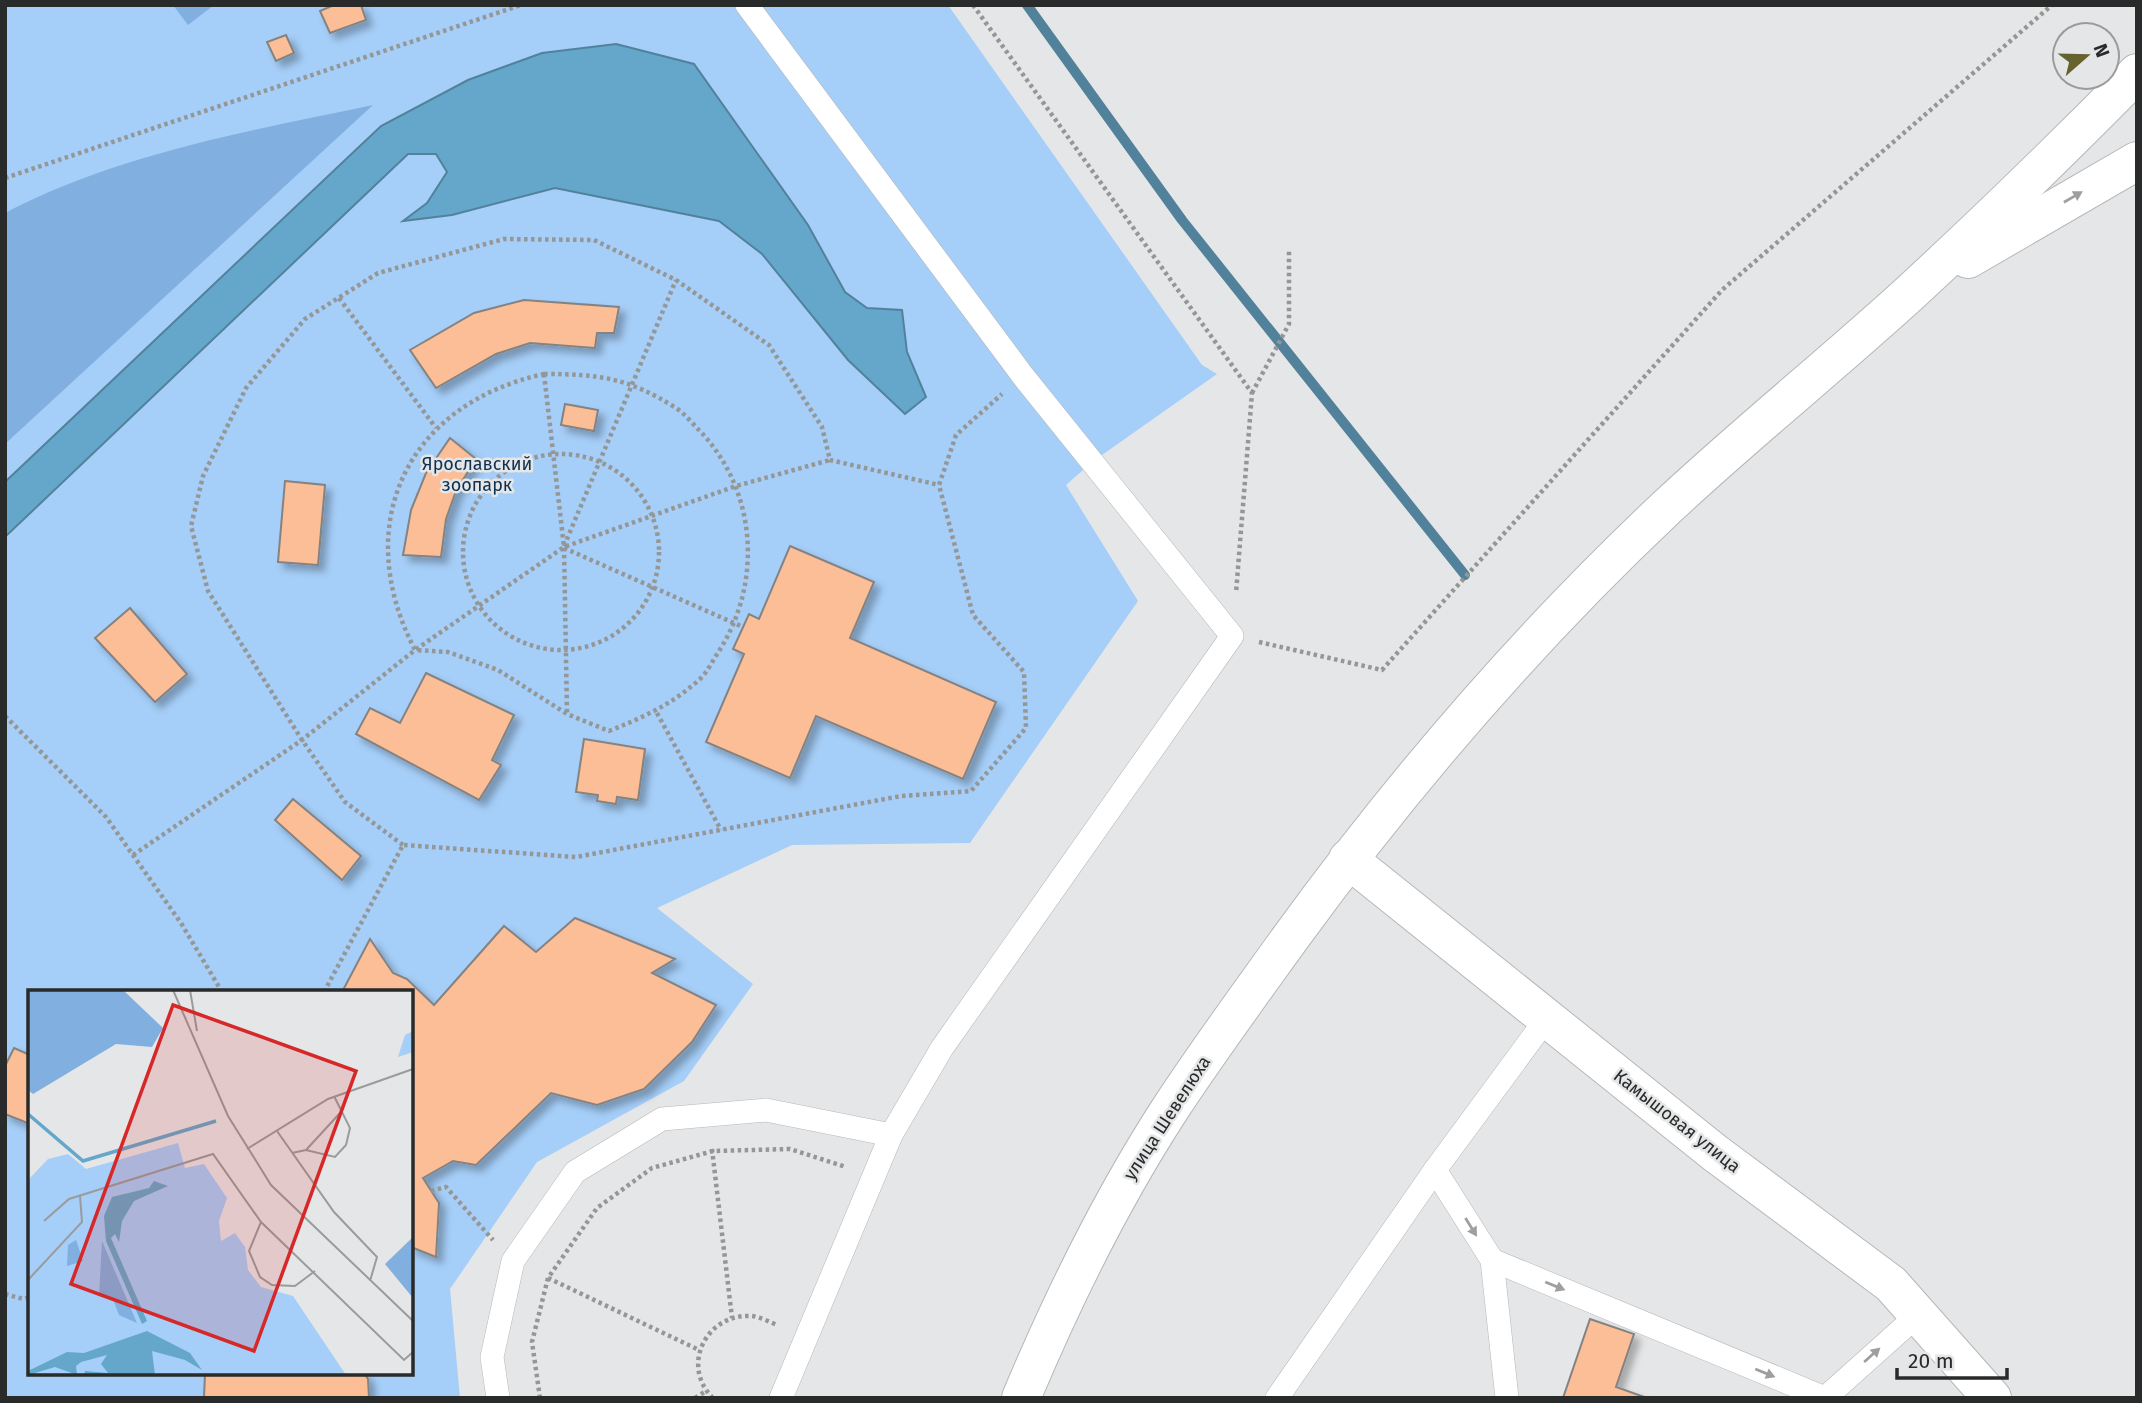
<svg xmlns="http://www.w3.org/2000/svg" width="2142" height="1403" font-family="'Fira Sans',sans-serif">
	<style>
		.green { fill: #a5cef8; fill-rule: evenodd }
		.forest { fill: #80afe0 }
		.water { fill: #64a7cb; stroke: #52829b; stroke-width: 2 }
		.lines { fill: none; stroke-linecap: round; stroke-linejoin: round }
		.stream { stroke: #52829b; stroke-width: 10 }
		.building { fill: #fbbe97; stroke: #848382; stroke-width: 2; filter: url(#shadow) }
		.service-casing { stroke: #b6b7b8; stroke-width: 24 }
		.minor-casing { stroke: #b6b7b8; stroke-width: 40 }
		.primary-casing { stroke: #b6b7b8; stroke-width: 40 }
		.path { stroke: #959696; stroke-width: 4.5; stroke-dasharray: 3.5 3.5; stroke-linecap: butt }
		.service { stroke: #fff; stroke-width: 23 }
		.minor { stroke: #fff; stroke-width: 38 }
		.primary { stroke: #fff; stroke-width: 38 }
		.oneway { fill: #9f9f9f }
		.labels { text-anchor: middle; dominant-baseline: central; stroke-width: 5; stroke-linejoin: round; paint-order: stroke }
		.park-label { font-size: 18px; fill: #0e3151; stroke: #e5e6e7 }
		.street-label { font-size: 18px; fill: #292a2a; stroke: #e5e6e7 }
		.inset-river { fill: none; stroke: #64a7cb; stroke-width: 3.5 }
		.inset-road { fill: none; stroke: #9a9b9b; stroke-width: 2 }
		.view { fill: #d62828; fill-opacity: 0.15; stroke: #d62828; stroke-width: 3.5 }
		.inset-edge { fill: none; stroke: #292a2a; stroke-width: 3.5 }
	</style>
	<defs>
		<filter id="shadow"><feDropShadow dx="6" dy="6" stdDeviation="3.5" flood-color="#0004"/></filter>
	</defs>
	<rect width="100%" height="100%" fill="#e5e6e7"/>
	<!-- green -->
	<path class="green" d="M5 5H948L1202 365 1217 374 1092 462 1066 485 1138 601 970 843 792 845 657 908 753 984 684 1081 537 1162 450 1289 460 1398H5ZM30 992H411V1373H30Z"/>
	<!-- forest -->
	<g class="forest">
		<path d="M173 5H214L188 25Z"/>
		<path d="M373 105 5 444V213C118 154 249 131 373 105Z"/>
	</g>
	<!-- water -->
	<path class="water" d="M616 44 694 64 808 225 845 292 867 308 902 310 907 352 926 397 905 414 848 360 762 254 719 221 555 188 452 215 403 221 427 203 447 172 436 154H408L5 537V482L381 126 468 80 542 53Z"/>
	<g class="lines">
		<!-- stream -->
		<path class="stream" d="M1027 5 1182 220 1465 575"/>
	</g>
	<!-- building -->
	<g class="building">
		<path d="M334 5H361L366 20 330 33 320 11Z"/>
		<path d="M286 35 294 53 276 61 267 42Z"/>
		<path d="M524 300 619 307 614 333H597L595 348 530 343 496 354 436 388 410 350 474 313Z"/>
		<path d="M565 404 598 410 594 431 561 425Z"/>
		<path d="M450 438 476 459 456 491 446 519 441 557 403 555 411 510 426 473Z"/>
		<path d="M285 481 325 485 318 565 278 562Z"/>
		<path d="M790 546 874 582 850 638 996 702 963 779 816 716 790 778 706 742 744 654 733 649 749 614 759 619Z"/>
		<path d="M130 608 187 674 155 702 95 638Z"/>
		<path d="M426 673 514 715 492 760 501 765 479 800 356 734 370 708 400 723Z"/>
		<path d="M584 739 645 749 638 800 617 797 616 804 597 801 598 795 576 792Z"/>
		<path d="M293 799 361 856 342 880 275 820Z"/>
		<path d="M575 918 675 959 652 973 716 1005 692 1042 644 1089 597 1105 551 1093 476 1165 453 1161 423 1178 439 1203 436 1257 411 1247V992H342L370 939 393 973 407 979 434 1005 504 926 536 952Z"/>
		<path d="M14 1048 30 1055V1124L5 1114V1066Z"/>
		<path d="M1590 1319 1634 1334 1616 1387 1647 1398H1563Z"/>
		<path d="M205 1373H364L368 1379 369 1398H204Z"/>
	</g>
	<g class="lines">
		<!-- service casing -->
		<g class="service-casing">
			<g id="service">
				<path d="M747 5 1023 376 1232 636 942 1048 891 1135 781 1398"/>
				<path d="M1435 1170 1492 1260 1507 1398"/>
				<path d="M1492 1260 1825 1398"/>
				<path d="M498 1398 492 1357 513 1261 575 1172 662 1119 766 1110 891 1135"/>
				<path d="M1277 1398 1435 1170 1547 1018"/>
				<path d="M1825 1398 1920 1313"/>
			</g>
		</g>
		<!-- minor casing -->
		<g class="minor-casing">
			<path id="minor" d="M1348 859 1715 1153 1891 1284 1992 1398"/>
		</g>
		<!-- primary casing -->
		<g class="primary-casing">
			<g id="primary">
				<path d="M1968 259 2137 161"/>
				<path d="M1021 1398C1063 1298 1111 1200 1170 1109 1208 1051 1250 994 1291 937 1403 783 1527 639 1666 508 1745 434 1830 366 1910 293 1987 222 2063 148 2137 73"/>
			</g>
		</g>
		<!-- path -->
		<g class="path">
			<path d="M973 5 1252 393 1236 593"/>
			<path d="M5 178 521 5"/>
			<path d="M339 298 436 428"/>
			<path d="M544 374C599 374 629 378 676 408 685 414 692 423 699 430 757 490 763 582 719 651 713 660 708 671 701 678 673 704 644 717 609 731L567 714 498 670 448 652 415 650C350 525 406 404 544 374Z"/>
			<path d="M544 374 564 547 567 713"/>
			<path d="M1252 393 1289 324V250"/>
			<circle cx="561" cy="552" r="98"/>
			<path d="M564 546 676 280"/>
			<path d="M564 548 743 627"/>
			<path d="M1259 642 1382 670 1722 290 2052 5"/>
			<path d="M657 713 721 830"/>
			<path d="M5 716 106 817 181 923 222 992"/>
			<path d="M403 845 345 802 302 740 208 591 191 526 203 476 246 388 305 319 378 273 504 239 594 240 676 280 769 345 822 427 830 460 939 485"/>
			<path d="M133 855 302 740 415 650 564 547 736 486 830 460"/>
			<path d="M324 992 403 845 576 857 901 796 971 791 1026 728 1024 672 973 615 939 485 956 435 1002 394"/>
			<path d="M712 1149 732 1318"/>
			<path d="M431 1191 446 1187 493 1240"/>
			<path d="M548 1278 699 1350"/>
			<path d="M5 1294 23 1299 30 1297"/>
			<path d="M540 1398 532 1342 548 1278 597 1208 652 1168 713 1151 790 1149 846 1167"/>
			<path d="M695 1398 706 1391"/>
			<path d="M713 1398C680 1366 706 1313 752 1316 760 1317 770 1322 777 1325"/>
		</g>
		<!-- service -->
		<use href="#service" class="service"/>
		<!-- minor -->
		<use href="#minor" class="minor"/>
		<!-- primary -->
		<use href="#primary" class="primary"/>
	</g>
	<!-- one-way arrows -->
	<defs><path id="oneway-solid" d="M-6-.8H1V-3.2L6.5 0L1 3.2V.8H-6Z" transform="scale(1.75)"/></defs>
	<g class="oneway">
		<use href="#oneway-solid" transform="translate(2073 197) rotate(-30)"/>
		<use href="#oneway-solid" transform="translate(1471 1227) rotate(58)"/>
		<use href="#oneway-solid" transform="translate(1555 1286) rotate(22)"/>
		<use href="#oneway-solid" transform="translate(1872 1355) rotate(-42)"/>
		<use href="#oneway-solid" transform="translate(1765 1373) rotate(22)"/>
	</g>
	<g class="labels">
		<!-- park labels -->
		<g class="park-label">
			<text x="477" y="464">Ярославский<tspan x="477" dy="21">зоопарк</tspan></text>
		</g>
		<!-- street labels -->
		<g class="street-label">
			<text transform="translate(1167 1118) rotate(-57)">улица Шевелюха</text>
			<text transform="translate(1677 1121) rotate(38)">Камышовая улица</text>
		</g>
	</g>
	<!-- overview -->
	<g transform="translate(28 990)">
		<rect width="385" height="385" fill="#e5e6e7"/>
		<path d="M385 41V62L370 67 377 45ZM150 153 157 178 176 174 199 208 191 231 193 251 207 243 217 257 220 280 233 297 265 306 318 385H0V190L20 169 40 164 58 179Z" fill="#a5cef8"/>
		<path d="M0 0H95L135 38 124 57 88 54 5 104 0 100ZM385 247V308L357 274ZM48 250 55 271 39 276 40 255ZM74 251 109 333 91 325 85 309 71 306Z" fill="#80afe0"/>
		<path d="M126 191 140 196 106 211 94 231 91 252 87 244 83 248 119 331 114 334 78 251 76 226 84 207 121 198ZM119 341 162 363 174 380 157 370 124 361 127 385H56L57 381 80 383 73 374 79 365 53 372 48 376 49 385 27 377 0 385V381L39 362 56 363Z" fill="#64a7cb"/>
		<path class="inset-river" d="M0 124 55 171 188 131"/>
		<path class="inset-road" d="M145 0 200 126 243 195 385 331M162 0 169 41M249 141 306 222 349 267 342 291M219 159 300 109 385 79M278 160 312 123M264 163 278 160 307 167 318 155 322 138 306 106M16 231 41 209 185 164 233 232 376 370 385 362M233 232 221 261 232 287 244 295 267 296 287 281M0 290 54 232 52 206"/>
		<path class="view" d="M145 15 328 81 226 361 43 294Z"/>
		<rect width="385" height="385" class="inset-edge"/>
	</g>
	<!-- border -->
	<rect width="2142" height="1403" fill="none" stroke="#292a2a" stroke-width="14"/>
	<!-- north arrow -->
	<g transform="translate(2086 56) rotate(70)"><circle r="33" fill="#e5e6e7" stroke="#9a9b9b" stroke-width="2"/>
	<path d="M0-5L12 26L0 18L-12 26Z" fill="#67632f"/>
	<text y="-10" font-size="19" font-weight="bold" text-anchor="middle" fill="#292a2a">N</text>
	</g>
	<!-- scale -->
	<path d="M1897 1368v10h110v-10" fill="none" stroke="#292a2a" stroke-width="3.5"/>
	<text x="1908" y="1368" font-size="21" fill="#292a2a" stroke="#e5e6e7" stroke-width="5" paint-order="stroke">20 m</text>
</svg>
